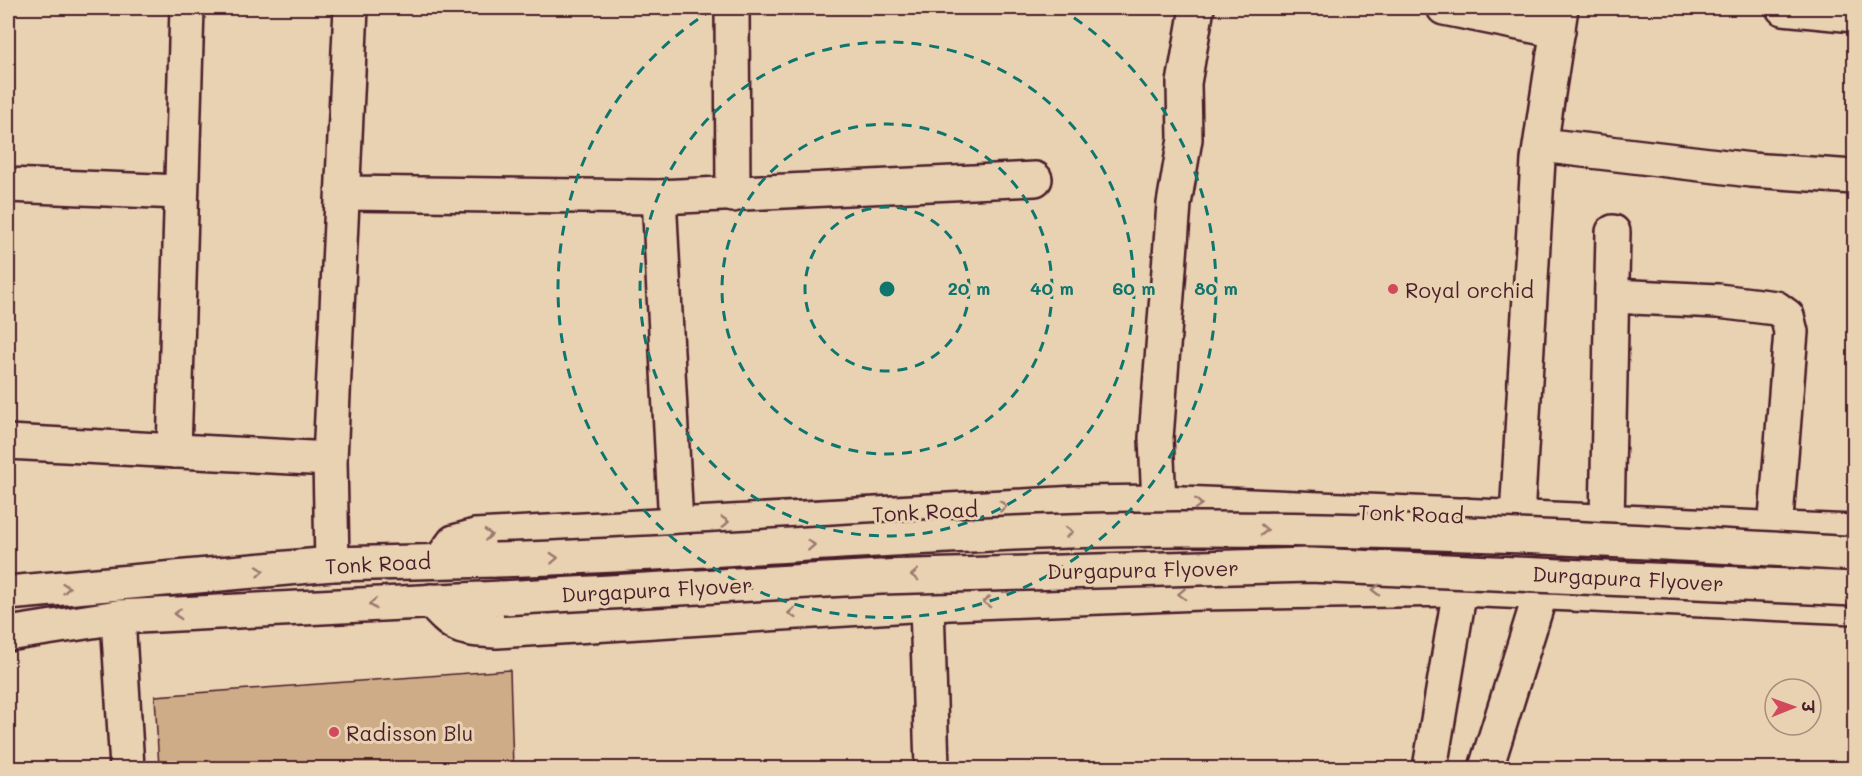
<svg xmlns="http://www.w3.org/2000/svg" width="1862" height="776" font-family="Mali,'Playpen Sans Deva',sans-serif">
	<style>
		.building { fill: #ceac87; stroke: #4a1f2b; stroke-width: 1.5 }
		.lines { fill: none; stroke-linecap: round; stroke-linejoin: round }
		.minor-casing { stroke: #4a1f2b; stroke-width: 38 }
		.major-casing { stroke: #4a1f2b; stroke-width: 38 }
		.minor { stroke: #e9d2b2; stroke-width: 33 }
		.major { stroke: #e9d2b2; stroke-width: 33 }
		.major-bridge-casing { stroke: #4a1f2b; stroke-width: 38; stroke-linecap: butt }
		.major-bridge { stroke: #e9d2b2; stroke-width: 33 }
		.oneway { stroke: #9a786e }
		.ring { fill: none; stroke: #0f766e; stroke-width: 3; stroke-dasharray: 10 8 }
		.poi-dot { fill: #d1495b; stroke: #e9d2b2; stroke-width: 2 }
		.labels { text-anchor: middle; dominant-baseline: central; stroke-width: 6; stroke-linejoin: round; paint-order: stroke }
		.poi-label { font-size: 21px; fill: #4a1f2b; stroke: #e9d2b2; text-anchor: start }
		.street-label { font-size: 21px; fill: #4a1f2b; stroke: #e9d2b2 }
		.centre { fill: #0f766e; stroke: #e9d2b2; stroke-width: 3 }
		.ring-label { font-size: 18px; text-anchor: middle; font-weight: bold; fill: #0f766e; stroke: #e9d2b2; stroke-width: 6; stroke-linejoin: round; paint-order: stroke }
	</style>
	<rect width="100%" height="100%" fill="#e9d2b2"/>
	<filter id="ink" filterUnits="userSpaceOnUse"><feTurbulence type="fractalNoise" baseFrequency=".0167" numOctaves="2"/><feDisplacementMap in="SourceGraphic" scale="12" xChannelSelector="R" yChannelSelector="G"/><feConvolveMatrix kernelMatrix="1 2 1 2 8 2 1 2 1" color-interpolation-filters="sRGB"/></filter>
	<g filter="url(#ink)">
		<!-- building -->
		<path class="building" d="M510 670 513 768H159L155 696Z"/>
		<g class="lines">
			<!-- minor casing -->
			<g class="minor-casing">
				<g id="minor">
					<path d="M732 8 733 195"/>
					<path d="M1444 8 1558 31"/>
					<path d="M1783 8 1854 15"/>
					<path d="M1541 145 1751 170 1854 177"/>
					<path d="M8 185 180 192"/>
					<path d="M344 193 659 197 1035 179"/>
					<path d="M659 197 676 525"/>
					<path d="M1612 296 1718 301 1776 308 1787 316 1791 332 1775 530"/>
					<path d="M8 442 330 459"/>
					<path d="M174 451 187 8"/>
					<path d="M1159 502 1156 438 1174 204 1185 139 1184 83 1197 8"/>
					<path d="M1517 517 1538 160 1561 8"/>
					<path d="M1607 521 1613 232"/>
					<path d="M440 561 454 542 475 536 1077 503 1159 502 1854 532"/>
					<path d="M332 564 330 459 351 8"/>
					<path d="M431 601C455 629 460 629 497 631L927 604 1200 593 1460 589 1854 607"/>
					<path d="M927 604 932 768"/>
					<path d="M118 617 127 768"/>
					<path d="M1430 768 1460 589 1465 515"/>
					<path d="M1486 768 1541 592"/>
				</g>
			</g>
			<!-- major casing -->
			<g class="major-casing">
				<g id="major">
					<path d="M8 593 332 564 495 560"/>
					<path d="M8 634 118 617 502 598"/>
				</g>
			</g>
			<!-- minor -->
			<use href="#minor" class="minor"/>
			<!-- major -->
			<use href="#major" class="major"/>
			<!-- major-bridge casing -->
			<g class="major-bridge-casing">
				<g id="major-bridge">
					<path d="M495 560C723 553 950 530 1178 529 1404 528 1630 540 1854 554"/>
					<path d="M502 598 881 577 1310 565 1854 589"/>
				</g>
			</g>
			<!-- major-bridge -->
			<use href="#major-bridge" class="major-bridge"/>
		</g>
		<!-- one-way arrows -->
		<defs><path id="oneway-chevron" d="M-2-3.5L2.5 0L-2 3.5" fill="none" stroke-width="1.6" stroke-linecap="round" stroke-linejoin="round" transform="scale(1.5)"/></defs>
		<g class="oneway">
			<use href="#oneway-chevron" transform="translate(1198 504) rotate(2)"/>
			<use href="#oneway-chevron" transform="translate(1003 506) rotate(-3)"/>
			<use href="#oneway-chevron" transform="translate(725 522) rotate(-3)"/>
			<use href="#oneway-chevron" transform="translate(1264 530) rotate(1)"/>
			<use href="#oneway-chevron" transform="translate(1069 532) rotate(-2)"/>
			<use href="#oneway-chevron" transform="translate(488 535) rotate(-3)"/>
			<use href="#oneway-chevron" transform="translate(811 545) rotate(-3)"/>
			<use href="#oneway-chevron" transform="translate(554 558) rotate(-3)"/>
			<use href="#oneway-chevron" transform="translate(260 571) rotate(-5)"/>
			<use href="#oneway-chevron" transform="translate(915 575) rotate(178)"/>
			<use href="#oneway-chevron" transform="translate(66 588) rotate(-5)"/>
			<use href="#oneway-chevron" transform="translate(1376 590) rotate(179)"/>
			<use href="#oneway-chevron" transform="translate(1182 594) rotate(178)"/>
			<use href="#oneway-chevron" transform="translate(987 602) rotate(178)"/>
			<use href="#oneway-chevron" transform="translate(373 604) rotate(177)"/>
			<use href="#oneway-chevron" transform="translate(792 613) rotate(176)"/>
			<use href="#oneway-chevron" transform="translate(178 614) rotate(177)"/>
		</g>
	</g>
	<!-- distance rings -->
	<g class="ring">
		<circle cx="887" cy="289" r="82"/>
		<circle cx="887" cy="289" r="165"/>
		<circle cx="887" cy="289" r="247"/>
		<path d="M1059 8A329 329 0 1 1 715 8"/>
	</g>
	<!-- markers -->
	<g class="poi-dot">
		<circle cx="1393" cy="289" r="6"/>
		<circle cx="334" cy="732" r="6"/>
	</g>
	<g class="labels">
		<!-- poi labels -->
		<g class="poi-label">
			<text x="1405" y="289">Royal orchid</text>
			<text x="346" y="732">Radisson Blu</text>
		</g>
		<!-- street labels -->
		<g class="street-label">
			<text transform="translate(925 511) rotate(-3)">Tonk Road</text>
			<text transform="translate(1411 513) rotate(2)">Tonk Road</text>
			<text transform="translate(378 563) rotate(-3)">Tonk Road</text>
			<text transform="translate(1143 569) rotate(-1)">Durgapura Flyover</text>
			<text transform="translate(1628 578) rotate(3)">Durgapura Flyover</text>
			<text transform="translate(657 589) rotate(-3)">Durgapura Flyover</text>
		</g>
	</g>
	<circle cx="887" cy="289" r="9" class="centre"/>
	<g class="ring-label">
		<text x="969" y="295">20 m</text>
		<text x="1052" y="295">40 m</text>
		<text x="1134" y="295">60 m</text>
		<text x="1216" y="295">80 m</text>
	</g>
	<!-- margin -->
	<rect width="1862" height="776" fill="none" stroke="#e9d2b2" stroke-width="30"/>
	<rect x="15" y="15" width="1832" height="746" fill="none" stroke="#4a1f2b" stroke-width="2" filter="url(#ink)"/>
	<!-- north arrow -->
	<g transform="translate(1793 707) rotate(89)"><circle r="28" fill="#e9d2b2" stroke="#a98a7c" stroke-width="1.5"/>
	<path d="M0-4.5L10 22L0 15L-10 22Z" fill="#d1495b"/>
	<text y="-9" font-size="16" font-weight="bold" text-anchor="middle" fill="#4a1f2b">उ</text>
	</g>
</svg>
